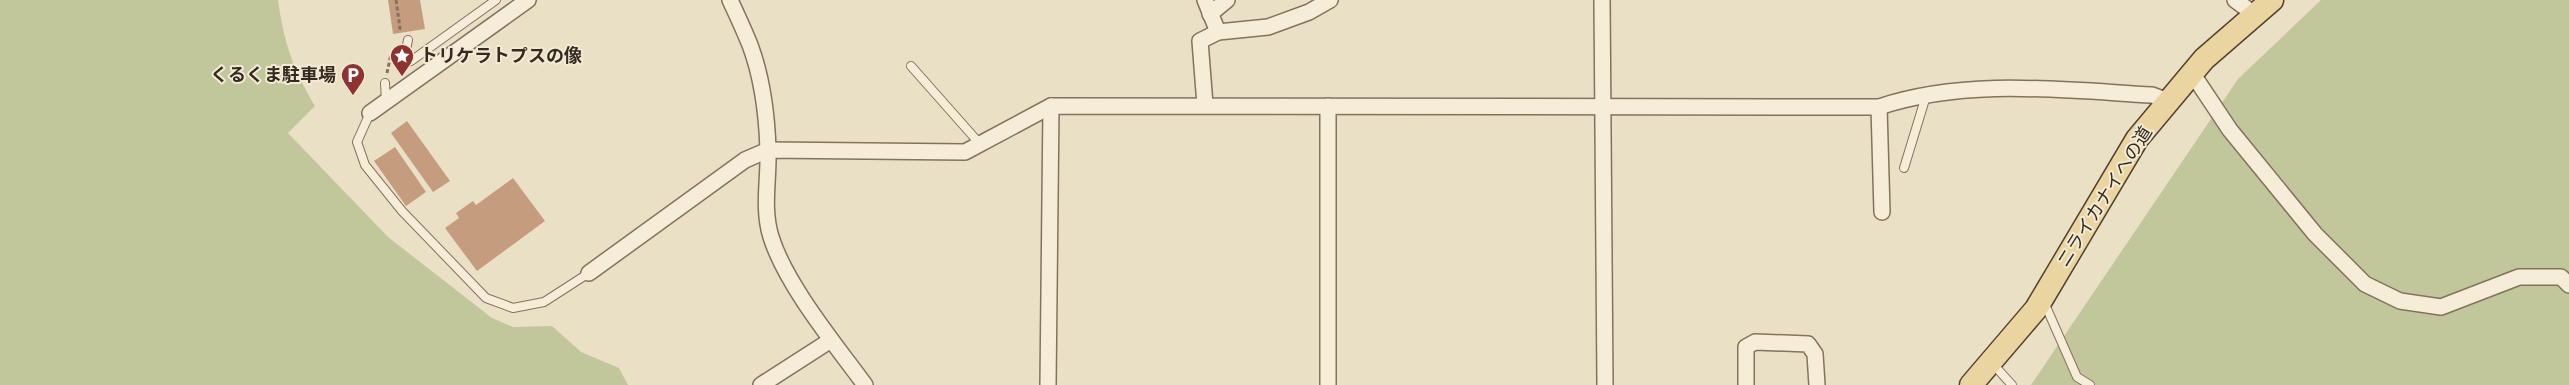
<svg xmlns="http://www.w3.org/2000/svg" width="2569" height="385" font-family="Spectral,'Noto Sans JP',serif">
	<style>
		.green { fill: #c1c79a }
		.building { fill: #c59d7e }
		.lines { fill: none; stroke-linecap: round; stroke-linejoin: round }
		.lane-casing { stroke: #84725d; stroke-width: 10 }
		.street-casing { stroke: #84725d; stroke-width: 18 }
		.primary-casing { stroke: #524131; stroke-width: 25 }
		.path { stroke: #84725d; stroke-width: 3; stroke-dasharray: 4 2.5; stroke-linecap: butt }
		.lane { stroke: #f6edd8; stroke-width: 8 }
		.street { stroke: #f6edd8; stroke-width: 15 }
		.primary { stroke: #ead5a0; stroke-width: 22 }
		.labels { text-anchor: middle; dominant-baseline: central; stroke-width: 4; stroke-linejoin: round; paint-order: stroke }
		.poi-label { font-size: 18px; font-weight: bold; fill: #352a1f; stroke: #f2ead4; text-anchor: start }
		.street-label { font-size: 18px; fill: #352a1f; stroke: #f2ead4 }
	</style>
	<rect width="100%" height="100%" fill="#eae0c5"/>
	<!-- green -->
	<g class="green">
		<path d="M0 0H278C284 43 293 69 315 106L288 133 388 237 492 318 513 327 552 326 581 352 619 368 628 385H0Z"/>
		<path d="M2321 0H2569V385H2031L2238 79Z"/>
	</g>
	<!-- building -->
	<g class="building">
		<path d="M388 0H420L425 29 393 34Z"/>
		<path d="M407 121 450 181 433 192 391 133Z"/>
		<path d="M395 147 426 192 406 206 374 161Z"/>
		<path d="M513 178 545 221 477 271 445 228 459 218 456 213 473 201 476 205Z"/>
	</g>
	<g class="lines">
		<!-- lane casing -->
		<g class="lane-casing">
			<g id="lane">
				<path d="M408 40 405 55 411 61 496 0"/>
				<path d="M911 66 980 144"/>
				<path d="M385 83 386 102"/>
				<path d="M370 113 357 142 365 165 402 211 486 298 513 308 544 302 589 273"/>
				<path d="M1904 168 1926 96"/>
				<path d="M2044 302 2077 377 2090 385"/>
				<path d="M1993 364 2012 385"/>
			</g>
		</g>
		<!-- street casing -->
		<g class="street-casing">
			<g id="street">
				<path d="M730 0C737 15 744 30 750 45 762 77 767 117 768 150 769 180 762 208 771 237 786 285 835 344 865 385"/>
				<path d="M1205 0 1218 32"/>
				<path d="M1602 0 1605 385"/>
				<path d="M2235 0 2254 14"/>
				<path d="M1210 14 1227 0"/>
				<path d="M2192 73 2230 130 2315 234 2365 284 2400 301 2441 307 2519 277H2561L2569 285"/>
				<path d="M1205 105 1200 41 1218 32 1268 27 1309 12 1330 0"/>
				<path d="M1879 107 1882 212"/>
				<path d="M370 113 528 0"/>
				<path d="M589 273 745 160 768 150 965 152 1051 106 1879 107C1965 78 2063 90 2152 95L2168 101"/>
				<path d="M761 385 831 340"/>
				<path d="M1048 385 1051 106"/>
				<path d="M1328 385V106"/>
				<path d="M1746 385V347L1755 342 1808 344 1815 354 1817 385"/>
			</g>
		</g>
		<!-- primary casing -->
		<g class="primary-casing">
			<path id="primary" d="M1971 385 2036 309 2137 139 2204 59 2272 0"/>
		</g>
		<!-- path -->
		<g class="path">
			<path d="M396 0 400 28 398 32"/>
			<path d="M387 73 391 54"/>
		</g>
		<!-- lane -->
		<use href="#lane" class="lane"/>
		<!-- street -->
		<use href="#street" class="street"/>
		<!-- primary -->
		<use href="#primary" class="primary"/>
	</g>
	<!-- icons -->
	<defs>
		<g id="sight-pin" transform="scale(1.25)"><path d="M0 17L-7.5 6A9.5 9.5 0 1 1 7.5 6Z" fill="#8e3332" stroke="#f2ead4"/><path d="M0-6L1.8-2.2L6-1.7L2.9 1.2L3.7 5.4L0 3.3L-3.7 5.4L-2.9 1.2L-6-1.7L-1.8-2.2Z" fill="#fff"/></g>
		<g id="parking-pin" transform="scale(1.25)"><path d="M0 17L-7.5 6A9.5 9.5 0 1 1 7.5 6Z" fill="#8e3332" stroke="#f2ead4"/><path d="M-3.5-5.5H1a3.5 3.5 0 0 1 0 7H-1V5.5H-3.5ZM-1-3.4V-.6H.8a1.4 1.4 0 0 0 0-2.8Z" fill="#fff"/></g>
	</defs>
	<g fill-rule="evenodd">
		<use href="#sight-pin" x="402" y="56"/>
		<use href="#parking-pin" x="353" y="75"/>
	</g>
	<g class="labels">
		<!-- poi labels -->
		<g class="poi-label">
			<text x="420" y="56">トリケラトプスの像</text>
			<text x="336" y="75" text-anchor="end">くるくま駐車場</text>
		</g>
		<!-- street labels -->
		<g class="street-label">
			<text transform="translate(2105 197) rotate(-58)">ニライカナイへの道</text>
		</g>
	</g>
</svg>
